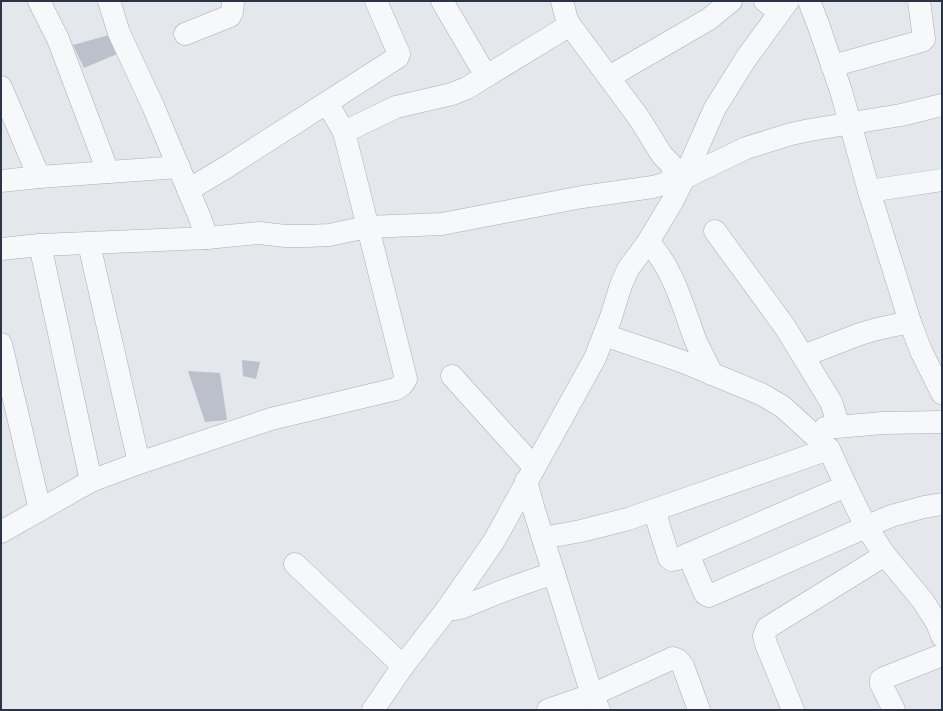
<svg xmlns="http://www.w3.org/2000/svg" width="943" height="711" font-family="'Fira Sans',sans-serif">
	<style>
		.building { fill: #bbc0ca }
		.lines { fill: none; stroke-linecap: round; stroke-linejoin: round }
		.minor-casing { stroke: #a9aeb7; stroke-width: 23 }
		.minor { stroke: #f7f8fa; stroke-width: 22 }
	</style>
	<rect width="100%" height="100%" fill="#e4e7ec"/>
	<!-- building -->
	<g class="building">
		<path d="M109 35 117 54 84 68 73 45Z"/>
		<path d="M242 360 260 362 256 379 243 376Z"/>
		<path d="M188 371 220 373 227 420 205 422Z"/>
	</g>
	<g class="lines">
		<!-- minor casing -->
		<g class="minor-casing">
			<g id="minor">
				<path d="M39 1 58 39 108 172"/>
				<path d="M109 1 119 33 153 106 200 218 207 238"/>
				<path d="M442 1 486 76"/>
				<path d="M562 1 567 20 570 25 639 118 662 155 684 178 746 148 791 134 810 130 901 115 942 105"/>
				<path d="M765 1 780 12"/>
				<path d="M809 1 818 24 841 91 869 191 910 322 921 351 942 393"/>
				<path d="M185 34 230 16 232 12 233 1"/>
				<path d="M832 66 922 41 924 39 919 1"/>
				<path d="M609 77 709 19 731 1"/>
				<path d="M1 87 39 177"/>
				<path d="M344 132 396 107 452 94 467 88 570 25"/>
				<path d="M1 181 39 177 179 167"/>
				<path d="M188 190 225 168 398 57 399 54 376 1"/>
				<path d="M869 191 942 180"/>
				<path d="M715 231 785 327 831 402 839 426"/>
				<path d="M648 242C675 270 683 309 697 344 702 354 707 364 712 374"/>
				<path d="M89 244 139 463"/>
				<path d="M40 245 91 481"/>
				<path d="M1 249 40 245 207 238 259 233 286 236H307L329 235 367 227 442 224 582 197 653 187 667 183 677 171"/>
				<path d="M604 335 681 361 761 394 783 407 829 449 846 486 866 527 885 555 923 601 937 623 942 636"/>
				<path d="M1 344 40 510"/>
				<path d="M803 356 860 334 877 329 910 322"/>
				<path d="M452 376 534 467"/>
				<path d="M825 428 883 423 942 422"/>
				<path d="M526 481 534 510 592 695 599 710"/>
				<path d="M654 510 669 558 672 560 677 559 846 486"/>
				<path d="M1 532 91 481 139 463 271 419 396 389 402 385 406 379 344 132 327 103"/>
				<path d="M543 538 581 531 628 519 829 449"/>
				<path d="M688 554 705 594 709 596 891 516 924 507 942 504"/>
				<path d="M295 564 403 666"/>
				<path d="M447 609C460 611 471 603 483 599 506 589 530 581 554 573"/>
				<path d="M373 710 403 666 447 609 494 541 595 358 611 317 621 285 628 269 648 242 672 202 684 178 715 108 747 57 788 1"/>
				<path d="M548 710 592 695 673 658 678 660 683 666 699 710"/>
				<path d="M793 710 766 644 764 636 767 628 885 555"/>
				<path d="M894 710 881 684V680L884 678 942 655"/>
			</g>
		</g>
		<!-- minor -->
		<use href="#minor" class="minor"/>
	</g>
	<!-- border -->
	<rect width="943" height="711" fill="none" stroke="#2b3445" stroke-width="4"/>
</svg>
